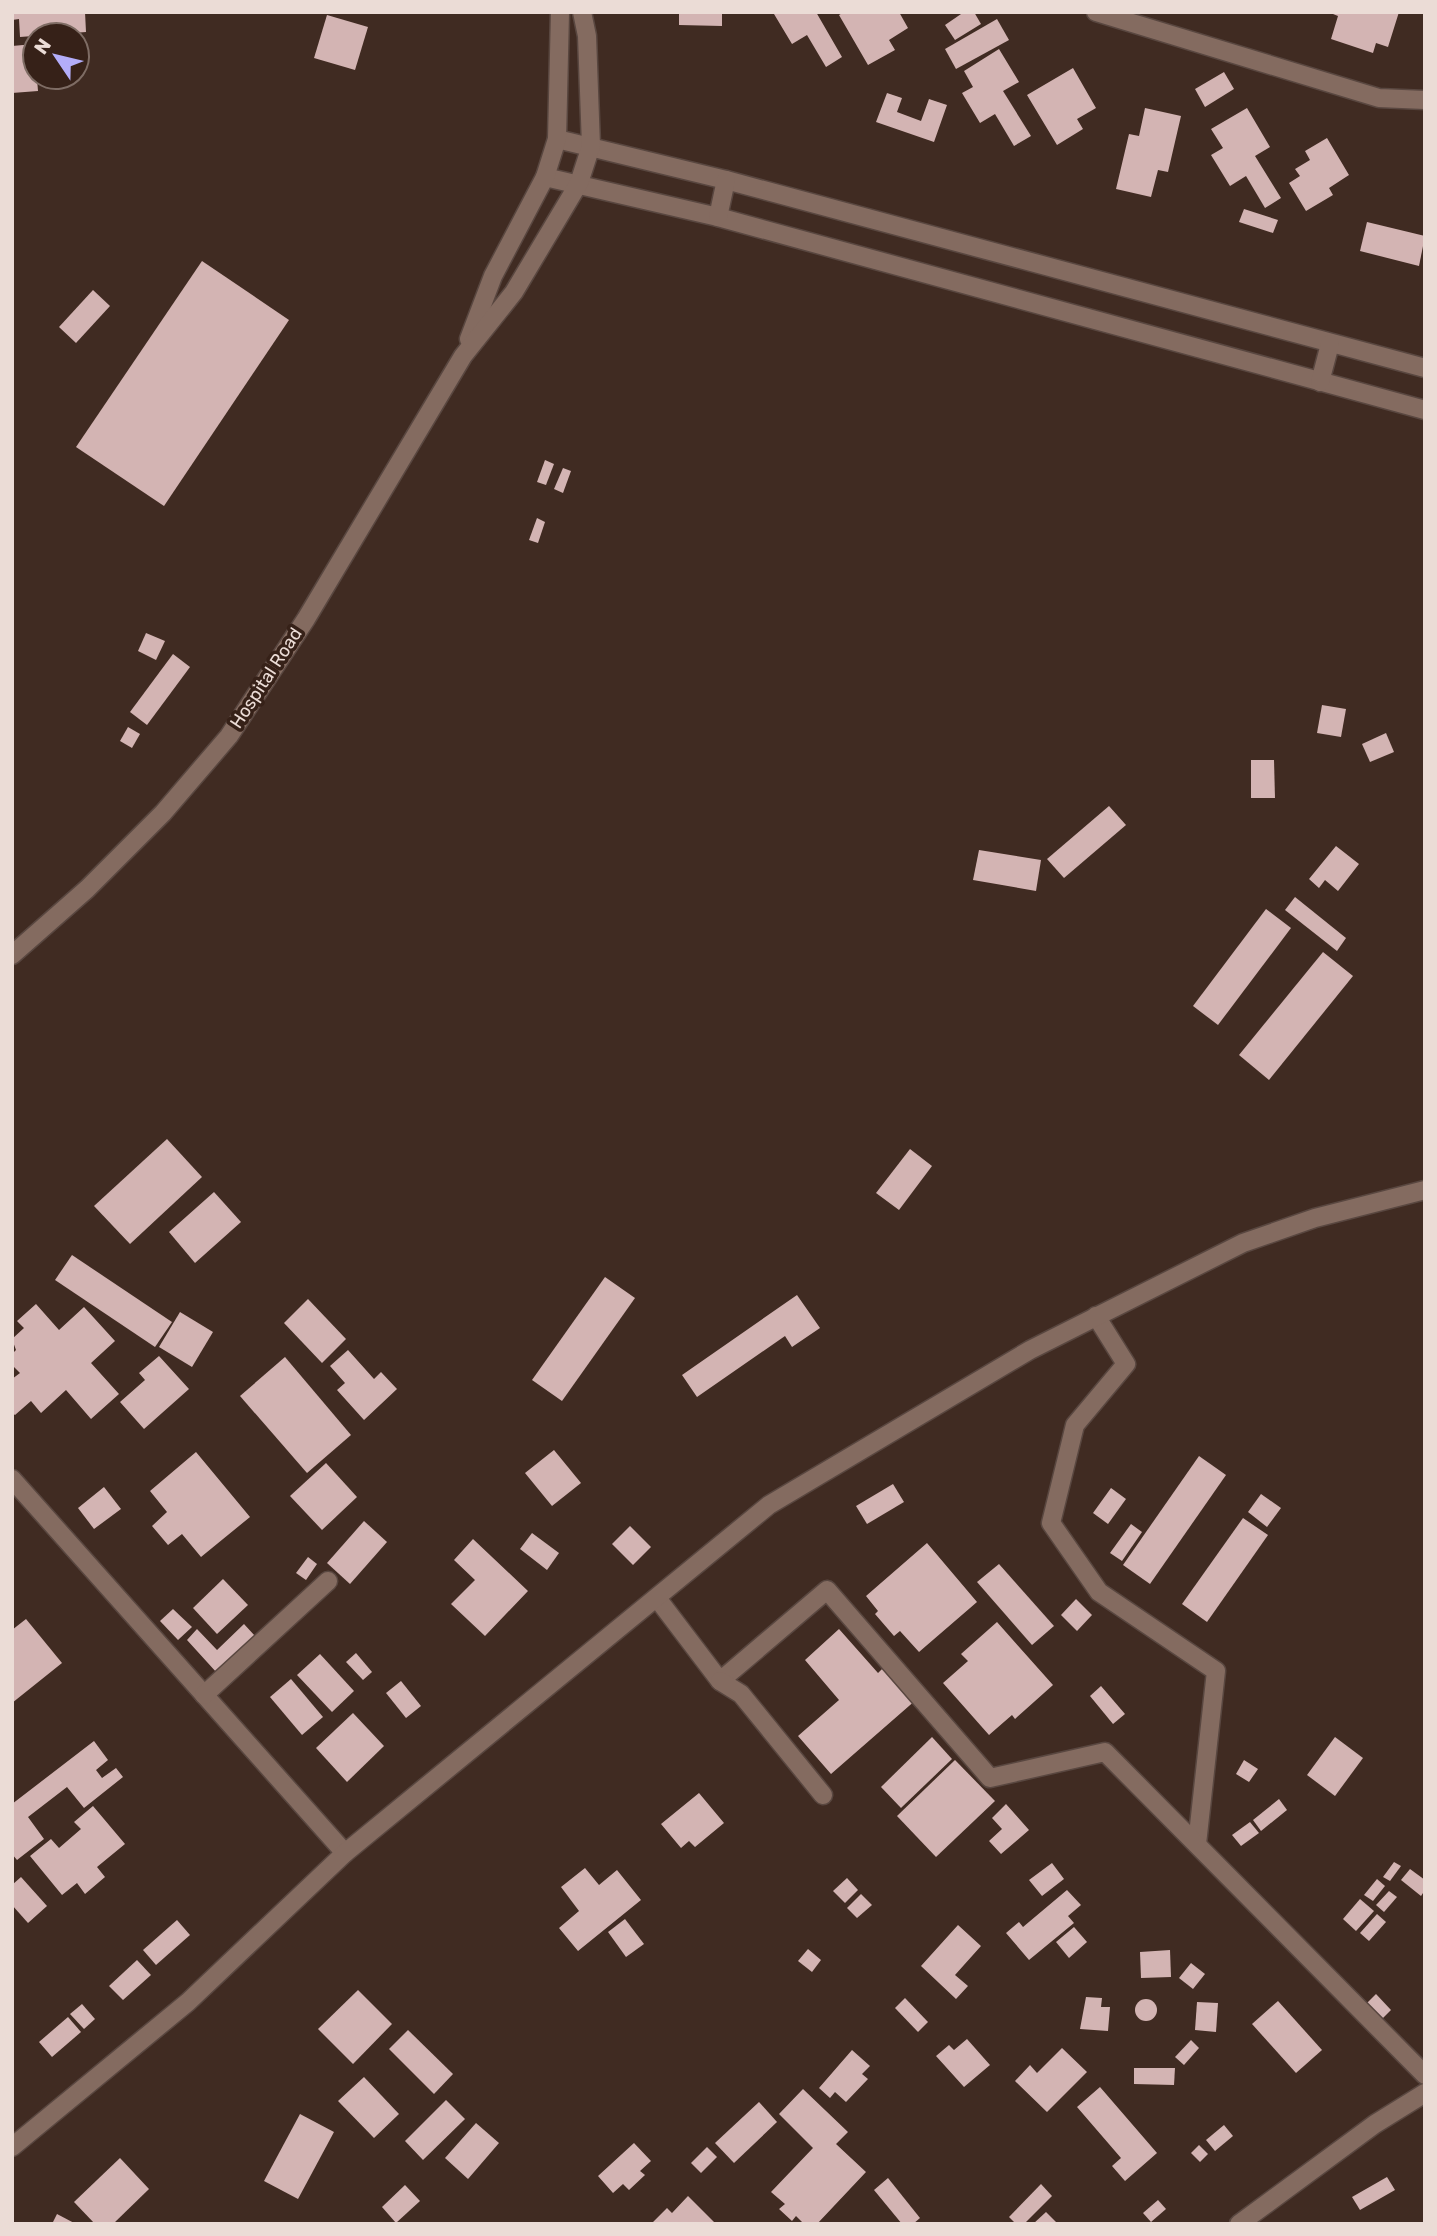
<svg xmlns="http://www.w3.org/2000/svg" width="1437" height="2236" font-family="Rubik,sans-serif">
	<style>
		.building { fill: #d3b4b3 }
		.lines { fill: none; stroke-linecap: round; stroke-linejoin: round }
		.minor-casing { stroke: #594740; stroke-width: 21 }
		.minor { stroke: #846b60; stroke-width: 18 }
		.labels { text-anchor: middle; dominant-baseline: central; stroke-width: 7; stroke-linejoin: round; paint-order: stroke }
		.street-label { font-size: 18px; fill: #ebdcd6; stroke: #362118 }
	</style>
	<rect width="100%" height="100%" fill="#402b22"/>
	<!-- building -->
	<g class="building">
		<path d="M12 12H85L86 32 20 37 19 19 12 20Z"/>
		<path d="M679 12H722V26L679 25Z"/>
		<path d="M816 12 842 57 826 67 807 35 792 44 774 14Z"/>
		<path d="M844 12H899L908 28 889 40 895 50 868 65 839 15Z"/>
		<path d="M964 12H974L981 24 955 40 945 25Z"/>
		<path d="M1328 12H1399L1388 47 1376 43 1373 53 1331 39 1338 16Z"/>
		<path d="M327 15 368 27 355 70 314 58Z"/>
		<path d="M997 19 1009 40 956 69 945 49Z"/>
		<path d="M34 44 38 91 12 93V46Z"/>
		<path d="M999 49 1019 82 1003 91 1031 136 1014 146 995 114 980 123 962 93 973 87 964 71Z"/>
		<path d="M1073 68 1096 108 1077 119 1083 129 1057 145 1027 95Z"/>
		<path d="M1224 72 1234 89 1205 107 1195 89Z"/>
		<path d="M887 93 902 98 897 112 921 121 929 99 947 105 934 142 876 122Z"/>
		<path d="M1145 108 1181 116 1168 172 1158 170 1151 197 1116 189 1129 134 1139 136Z"/>
		<path d="M1247 108 1270 147 1255 156 1281 198 1265 208 1246 176 1230 186 1211 155 1223 148 1211 129Z"/>
		<path d="M1327 138 1349 175 1329 188 1333 195 1306 211 1289 183 1300 176 1295 169 1310 160 1305 151Z"/>
		<path d="M1244 209 1278 220 1273 233 1239 222Z"/>
		<path d="M1367 222 1425 236 1419 266 1360 251Z"/>
		<path d="M202 261 289 320 164 506 76 447Z"/>
		<path d="M93 290 110 306 76 343 59 327Z"/>
		<path d="M545 460 554 464 546 485 537 482Z"/>
		<path d="M563 468 571 471 563 493 554 489Z"/>
		<path d="M537 518 545 522 538 543 529 540Z"/>
		<path d="M146 633 165 641 156 660 138 651Z"/>
		<path d="M173 654 190 667 147 725 130 712Z"/>
		<path d="M1322 705 1346 709 1341 737 1317 733Z"/>
		<path d="M128 727 140 734 132 748 120 741Z"/>
		<path d="M1386 733 1394 752 1370 762 1362 744Z"/>
		<path d="M1251 760H1274L1275 798H1251Z"/>
		<path d="M1109 806 1126 825 1064 878 1047 859Z"/>
		<path d="M1336 846 1359 864 1338 891 1325 880 1319 888 1309 879Z"/>
		<path d="M979 850 1041 860 1036 891 973 880Z"/>
		<path d="M1295 897 1346 938 1337 951 1285 910Z"/>
		<path d="M1266 909 1291 928 1218 1025 1193 1006Z"/>
		<path d="M1323 952 1353 976 1269 1080 1239 1055Z"/>
		<path d="M167 1139 202 1177 130 1244 94 1206Z"/>
		<path d="M910 1149 932 1166 899 1210 876 1193Z"/>
		<path d="M214 1192 241 1222 195 1263 169 1232Z"/>
		<path d="M72 1255 172 1322 155 1347 55 1280Z"/>
		<path d="M605 1277 635 1298 562 1401 532 1380Z"/>
		<path d="M797 1295 820 1328 792 1347 785 1336 697 1397 682 1375Z"/>
		<path d="M308 1299 346 1339 322 1363 284 1323Z"/>
		<path d="M36 1304 59 1330 84 1307 115 1341 91 1363 119 1394 91 1419 66 1390 41 1413 31 1401 15 1415 12 1413V1379L20 1373 12 1365V1354L16 1350 12 1339 24 1328 17 1321Z"/>
		<path d="M180 1312 213 1332 192 1367 159 1347Z"/>
		<path d="M348 1350 374 1379 381 1372 397 1389 364 1420 337 1390 345 1383 330 1366Z"/>
		<path d="M159 1356 189 1389 144 1429 120 1402 145 1380 139 1373Z"/>
		<path d="M285 1357 351 1435 307 1473 240 1396Z"/>
		<path d="M554 1450 581 1483 552 1506 525 1473Z"/>
		<path d="M196 1452 250 1517 201 1557 182 1534 168 1545 152 1526 167 1512 150 1491Z"/>
		<path d="M1199 1456 1226 1475 1150 1584 1123 1565Z"/>
		<path d="M326 1463 357 1497 322 1530 290 1496Z"/>
		<path d="M893 1484 904 1502 867 1524 856 1506Z"/>
		<path d="M104 1487 121 1509 94 1529 78 1508Z"/>
		<path d="M1111 1488 1126 1499 1108 1524 1093 1513Z"/>
		<path d="M1261 1494 1281 1508 1267 1527 1248 1512Z"/>
		<path d="M1243 1518 1268 1535 1207 1622 1182 1604Z"/>
		<path d="M364 1521 387 1542 350 1584 327 1563Z"/>
		<path d="M1131 1524 1142 1532 1122 1561 1110 1553Z"/>
		<path d="M630 1526 651 1547 633 1565 612 1544Z"/>
		<path d="M532 1533 559 1553 547 1570 520 1549Z"/>
		<path d="M473 1539 528 1591 485 1636 451 1604 475 1580 454 1560Z"/>
		<path d="M927 1543 977 1602 919 1652 900 1631 894 1636 875 1614 878 1611 866 1596Z"/>
		<path d="M308 1557 317 1564 306 1580 296 1573Z"/>
		<path d="M999 1564 1054 1626 1032 1645 977 1582Z"/>
		<path d="M223 1579 248 1605 217 1634 193 1608Z"/>
		<path d="M1076 1599 1092 1615 1077 1631 1061 1615Z"/>
		<path d="M173 1609 192 1627 178 1640 160 1621Z"/>
		<path d="M26 1619 62 1663 12 1703V1630Z"/>
		<path d="M997 1622 1053 1685 1015 1719 1012 1715 989 1735 943 1683 968 1661 961 1654Z"/>
		<path d="M244 1624 255 1636 217 1673 187 1640 197 1629 217 1650Z"/>
		<path d="M839 1629 878 1673 887 1664 917 1699 831 1774 798 1736 839 1700 805 1660Z"/>
		<path d="M356 1653 372 1672 363 1680 346 1662Z"/>
		<path d="M320 1654 354 1691 332 1712 297 1675Z"/>
		<path d="M291 1679 323 1717 302 1735 270 1697Z"/>
		<path d="M401 1681 421 1706 406 1718 386 1693Z"/>
		<path d="M1101 1686 1125 1714 1113 1724 1090 1696Z"/>
		<path d="M353 1713 384 1746 347 1782 316 1748Z"/>
		<path d="M932 1737 952 1759 901 1808 881 1787Z"/>
		<path d="M1335 1737 1363 1758 1335 1796 1307 1775Z"/>
		<path d="M94 1741 108 1760 96 1770 102 1778 116 1768 123 1777 84 1808 67 1787 28 1817 44 1839 17 1860 12 1854V1804Z"/>
		<path d="M955 1760 995 1801 936 1857 897 1816Z"/>
		<path d="M1244 1760 1258 1769 1249 1782 1236 1774Z"/>
		<path d="M699 1793 724 1823 695 1847 689 1841 681 1848 661 1824Z"/>
		<path d="M1279 1799 1287 1810 1261 1831 1253 1820Z"/>
		<path d="M1006 1804 1029 1830 1001 1854 989 1841 1002 1829 992 1818Z"/>
		<path d="M93 1806 125 1844 97 1867 105 1877 85 1894 77 1883 62 1895 30 1856 51 1839 59 1848 81 1829 74 1822Z"/>
		<path d="M1250 1822 1259 1833 1241 1846 1232 1835Z"/>
		<path d="M1394 1862 1401 1866 1390 1881 1383 1877Z"/>
		<path d="M1052 1863 1064 1879 1042 1896 1029 1880Z"/>
		<path d="M585 1868 599 1885 617 1870 641 1900 578 1951 559 1928 579 1911 561 1887Z"/>
		<path d="M1410 1869 1425 1880V1890L1421 1896 1401 1880Z"/>
		<path d="M21 1877 47 1906 28 1923 12 1905V1885Z"/>
		<path d="M847 1878 858 1890 845 1903 833 1891Z"/>
		<path d="M1377 1879 1385 1886 1373 1901 1364 1895Z"/>
		<path d="M1067 1890 1081 1905 1068 1916 1074 1923 1029 1960 1006 1933 1019 1922 1023 1927Z"/>
		<path d="M1389 1891 1397 1897 1384 1912 1376 1905Z"/>
		<path d="M861 1894 872 1905 857 1918 847 1908Z"/>
		<path d="M1360 1899 1374 1911 1356 1931 1343 1919Z"/>
		<path d="M1377 1914 1386 1922 1369 1941 1360 1933Z"/>
		<path d="M625 1919 644 1944 626 1957 608 1932Z"/>
		<path d="M177 1920 190 1935 156 1965 143 1950Z"/>
		<path d="M958 1925 981 1946 955 1975 968 1986 956 1999 921 1966Z"/>
		<path d="M1074 1927 1087 1942 1069 1958 1056 1942Z"/>
		<path d="M808 1949 821 1960 812 1972 798 1961Z"/>
		<path d="M1170 1950 1171 1977 1141 1978 1140 1952Z"/>
		<path d="M137 1960 151 1975 123 2000 109 1986Z"/>
		<path d="M1191 1963 1205 1974 1193 1989 1179 1978Z"/>
		<path d="M358 1990 392 2024 353 2064 318 2029Z"/>
		<path d="M1376 1994 1391 2010 1381 2020 1366 2004Z"/>
		<path d="M1086 1997 1102 1998 1101 2007H1110L1108 2031 1080 2029Z"/>
		<path d="M905 1998 928 2022 918 2032 895 2008Z"/>
		<circle cx="1146" cy="2010" r="11"/>
		<path d="M1278 2001 1322 2050 1296 2073 1252 2024Z"/>
		<path d="M1197 2002 1218 2003 1216 2032 1195 2030Z"/>
		<path d="M82 2004 95 2019 84 2029 70 2014Z"/>
		<path d="M68 2017 81 2032 52 2057 39 2042Z"/>
		<path d="M408 2030 453 2074 434 2094 389 2049Z"/>
		<path d="M967 2039 990 2065 964 2087 936 2056 949 2045 954 2050Z"/>
		<path d="M1191 2040 1199 2048 1184 2065 1175 2057Z"/>
		<path d="M1062 2048 1087 2072 1047 2112 1015 2081 1030 2065 1037 2073Z"/>
		<path d="M852 2050 870 2066 862 2074 868 2079 846 2102 835 2092 830 2098 819 2088Z"/>
		<path d="M1134 2068H1175L1174 2085 1134 2084Z"/>
		<path d="M364 2077 399 2114 374 2138 338 2101Z"/>
		<path d="M1100 2087 1157 2153 1125 2181 1112 2166 1121 2158 1077 2107Z"/>
		<path d="M803 2089 848 2132 836 2144 866 2172 817 2224H804L796 2216 792 2221 779 2209 785 2204 771 2192 813 2148 779 2114Z"/>
		<path d="M446 2100 465 2119 423 2160 405 2141Z"/>
		<path d="M759 2102 777 2122 734 2163 715 2143Z"/>
		<path d="M300 2114 334 2132 298 2199 264 2181Z"/>
		<path d="M476 2123 499 2143 468 2179 445 2158Z"/>
		<path d="M1224 2125 1233 2136 1215 2151 1206 2140Z"/>
		<path d="M634 2143 651 2161 640 2171 645 2175 629 2190 623 2184 613 2193 598 2176Z"/>
		<path d="M1199 2145 1208 2154 1200 2162 1191 2153Z"/>
		<path d="M707 2147 717 2157 701 2173 691 2163Z"/>
		<path d="M120 2158 149 2189 113 2224H95L74 2202Z"/>
		<path d="M1387 2177 1395 2190 1360 2210 1352 2197Z"/>
		<path d="M888 2178 920 2218 913 2224H902L874 2190Z"/>
		<path d="M1041 2184 1052 2196 1024 2224H1016L1009 2217Z"/>
		<path d="M405 2185 420 2201 396 2223 382 2207Z"/>
		<path d="M688 2196 716 2224 653 2222 667 2208 672 2213Z"/>
		<path d="M1158 2200 1166 2209 1151 2222 1143 2213Z"/>
		<path d="M1046 2212 1058 2224H1033Z"/>
		<path d="M57 2214 76 2224H52Z"/>
	</g>
	<g class="lines">
		<!-- minor casing -->
		<g class="minor-casing">
			<g id="minor">
				<path d="M1096 12 1379 98 1425 100"/>
				<path d="M557 139 726 180 1425 368"/>
				<path d="M545 177 718 217 1425 410"/>
				<path d="M718 217 726 180"/>
				<path d="M469 339 493 276 545 177 557 139 560 12"/>
				<path d="M1320 382 1330 344"/>
				<path d="M12 955 87 889 163 813 229 736 306 619 463 356 514 292 579 183 591 146 587 36 582 12"/>
				<path d="M1096 1316 1126 1364 1075 1425 1051 1523 1099 1592 1216 1671 1197 1844"/>
				<path d="M12 1479 345 1853"/>
				<path d="M657 1598 720 1681 827 1590 990 1778 1105 1752 1425 2075"/>
				<path d="M720 1681 741 1694 823 1795"/>
				<path d="M204 1695 328 1581"/>
				<path d="M12 2147 188 2002 345 1853 769 1505 1030 1350 1243 1243 1315 1218 1425 1190"/>
				<path d="M1239 2224 1375 2124 1425 2093"/>
			</g>
		</g>
		<!-- minor -->
		<use href="#minor" class="minor"/>
	</g>
	<g class="labels">
		<!-- street labels -->
		<g class="street-label">
			<text transform="translate(266 678) rotate(-57)">Hospital Road</text>
		</g>
	</g>
	<!-- border -->
	<rect width="1437" height="2236" fill="none" stroke="#ebdcd6" stroke-width="28"/>
	<!-- north arrow -->
	<g transform="translate(56 56) rotate(305)"><circle r="33" fill="#362118" stroke="#7e6c64" stroke-width="2"/>
	<path d="M0-5L12 26L0 18L-12 26Z" fill="#b3adf9"/>
	<text y="-10" font-size="19" font-weight="bold" text-anchor="middle" fill="#ebdcd6">N</text>
	</g>
</svg>
